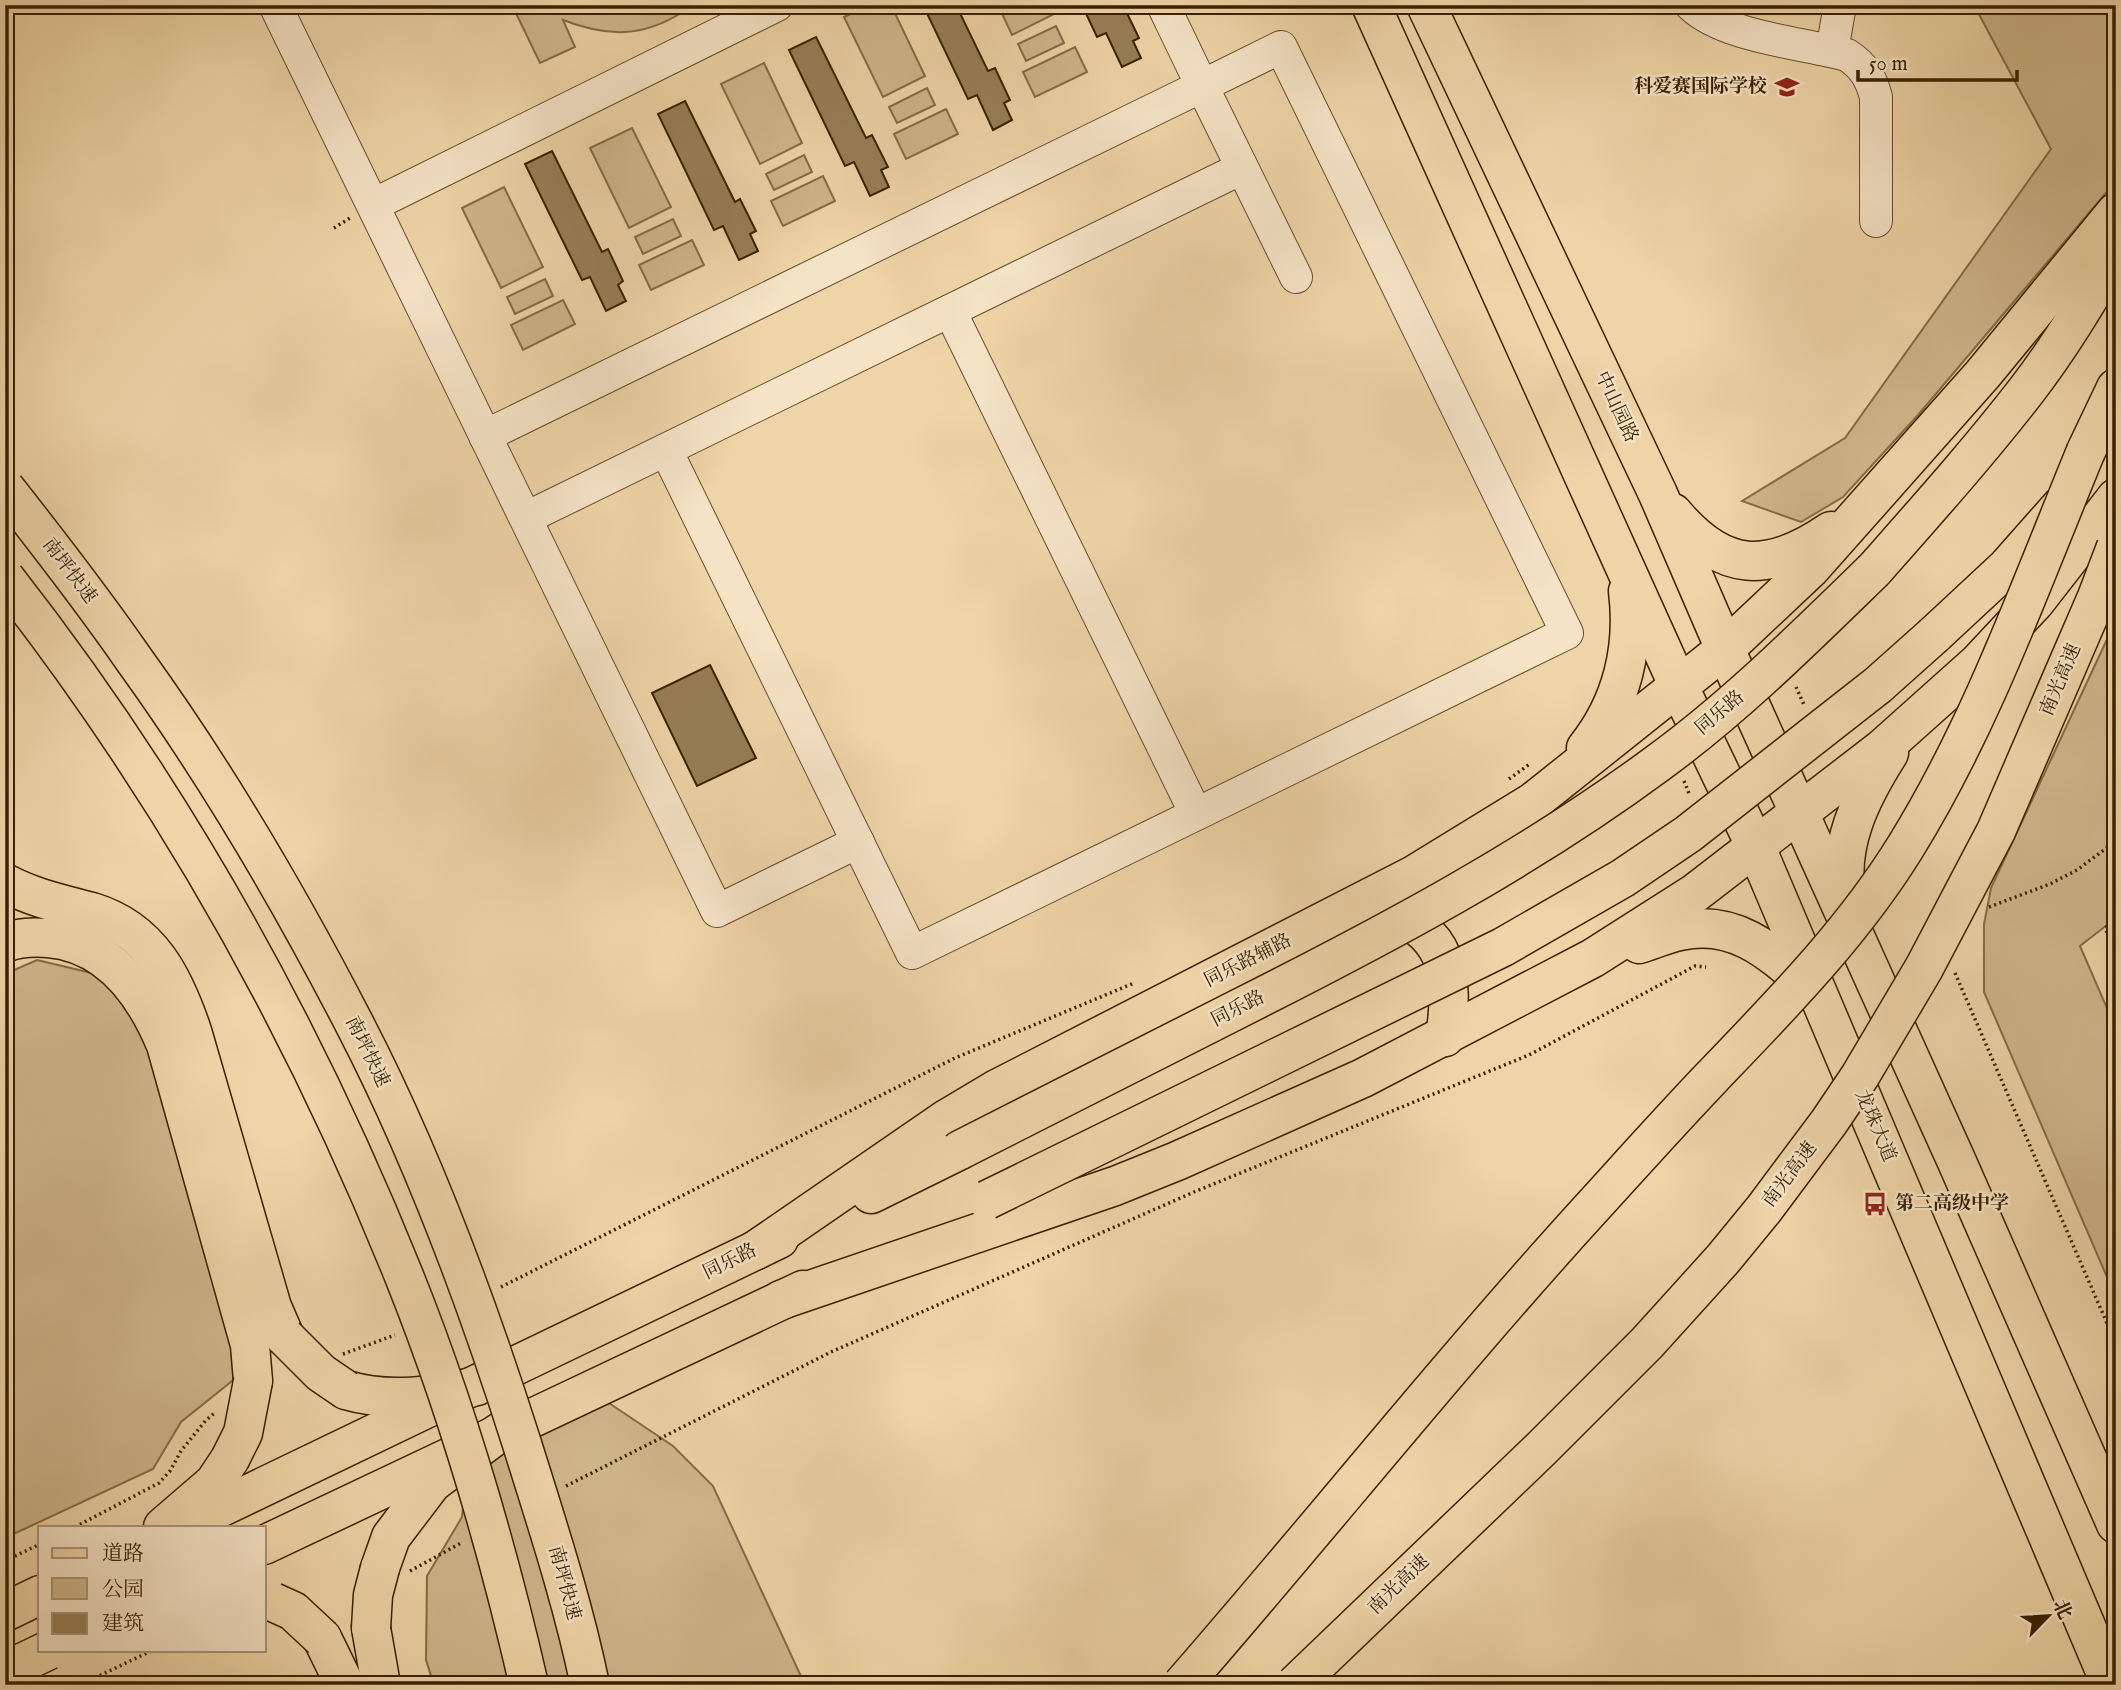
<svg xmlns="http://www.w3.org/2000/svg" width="2121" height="1690" font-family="'IM FELL English','Noto Serif SC',serif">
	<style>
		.green { fill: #d0b68b; stroke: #846c46; stroke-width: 2 }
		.building { fill: #977e57; stroke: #372101; stroke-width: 2 }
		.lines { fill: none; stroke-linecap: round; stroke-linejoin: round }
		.minor-casing { stroke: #654e2a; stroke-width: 34 }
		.major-casing { stroke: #372101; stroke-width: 41 }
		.highway-casing { stroke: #372101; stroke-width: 41 }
		.path { stroke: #372101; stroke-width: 3.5; stroke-dasharray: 2 3.5; stroke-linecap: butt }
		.minor { stroke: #f5e3c6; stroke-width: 32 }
		.major { stroke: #efd4a7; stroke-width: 38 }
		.highway { stroke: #efd4a7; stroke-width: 38 }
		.major-bridge-casing { stroke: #372101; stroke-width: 41; stroke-linecap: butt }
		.highway-bridge-casing { stroke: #372101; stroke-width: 41; stroke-linecap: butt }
		.major-bridge { stroke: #efd4a7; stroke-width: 38 }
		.highway-bridge { stroke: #efd4a7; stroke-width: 38 }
		.labels { text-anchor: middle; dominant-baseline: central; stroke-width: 5; stroke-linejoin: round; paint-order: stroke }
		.poi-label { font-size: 19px; font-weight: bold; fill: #372101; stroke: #f5e3c6; text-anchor: end }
		.street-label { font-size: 19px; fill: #372101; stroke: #f5e3c6 }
	</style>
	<rect width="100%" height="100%" fill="#efd4a7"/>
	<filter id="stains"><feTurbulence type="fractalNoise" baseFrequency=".00286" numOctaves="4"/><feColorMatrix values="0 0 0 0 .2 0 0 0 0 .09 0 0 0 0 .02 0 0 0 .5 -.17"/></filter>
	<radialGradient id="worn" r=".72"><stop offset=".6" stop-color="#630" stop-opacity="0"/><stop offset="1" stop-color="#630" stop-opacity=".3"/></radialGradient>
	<!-- green -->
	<g class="green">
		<path d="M512 5H596L614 7 693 5C649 37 612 39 563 20L575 47 540 63Z"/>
		<path d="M869 5H891L925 76 883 97 844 17Z"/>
		<path d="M998 5H1050L1054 14 1012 35Z"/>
		<path d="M1974 5H2116V181L1918 415 1843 497 1801 522 1742 501 1845 438 2051 149Z"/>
		<path d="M1056 26 1064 43 1026 61 1018 44Z"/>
		<path d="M1075 47 1087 72 1035 97 1023 72Z"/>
		<path d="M764 63 802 143 760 164 721 84Z"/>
		<path d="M927 88 935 105 897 123 889 107Z"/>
		<path d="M946 109 958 134 906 159 894 134Z"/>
		<path d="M632 128 671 207 629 228 590 148Z"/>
		<path d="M804 155 812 172 774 190 766 174Z"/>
		<path d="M823 176 835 201 783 226 771 201Z"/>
		<path d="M504 187 543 267 501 288 462 208Z"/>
		<path d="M673 219 681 236 643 254 635 237Z"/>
		<path d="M692 240 704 265 651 290 639 265Z"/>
		<path d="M545 279 553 296 515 314 507 297Z"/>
		<path d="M563 300 575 324 523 350 511 325Z"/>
		<path d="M2116 620V918L2080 946 2116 1029V1298L1984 992V924L1991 888Z"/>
		<path d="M37 960 104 976 157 1049 235 1340 237 1377 181 1422 153 1469 5 1538V974Z"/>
		<path d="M597 1395 673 1446 713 1486 805 1685H434L426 1660 427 1576 462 1517 468 1463Z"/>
	</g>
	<!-- building -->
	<g class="building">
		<path d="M923 5H956L988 71 995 68 1010 100 1004 103 1012 120 993 130 977 95 968 99Z"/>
		<path d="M1082 5H1123L1139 38 1133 41 1141 58 1122 67 1106 33 1097 37Z"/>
		<path d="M816 37 866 138 872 135 888 167 881 170 889 187 870 196 854 162 845 166 789 50Z"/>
		<path d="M685 101 735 202 740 199 756 231 750 234 758 251 739 260 723 226 714 230 658 114Z"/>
		<path d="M552 151 602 252 608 249 623 281 618 285 626 301 606 311 590 277 582 280 525 164Z"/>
		<path d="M710 665 756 758 697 786 652 693Z"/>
	</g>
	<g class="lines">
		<!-- minor casing -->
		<g class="minor-casing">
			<g id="minor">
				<path d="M275 5 717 911 858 842"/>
				<path d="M1691 5C1724 37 1803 43 1847 55 1864 66 1871 78 1876 97V221"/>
				<path d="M1832 51 1840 5"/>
				<path d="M373 205 777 5"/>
				<path d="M950 311 1196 814"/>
				<path d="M485 436 1202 86 1163 5"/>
				<path d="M666 450 912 953 1567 633 1281 47 1202 86 1296 277"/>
				<path d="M526 518 1242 168"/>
			</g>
		</g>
		<!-- major casing -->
		<g class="major-casing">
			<g id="major">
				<path d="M1371 5 1679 687 1755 845 2111 1685"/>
				<path d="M1426 5 1658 494 1725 649 1957 1162 2116 1524"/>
				<path d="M1673 513C1723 573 1768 574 1831 531"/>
				<path d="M1874 570C1926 511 1978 453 2026 391 2060 347 2088 300 2116 252"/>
				<path d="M1934 635 2006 568 2060 507"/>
				<path d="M1586 748C1622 703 1635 648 1628 591"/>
				<path d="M1847 900C1836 846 1861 797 1889 753"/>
				<path d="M1381 908C1448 930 1455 974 1445 1037"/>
				<path d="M1639 944C1652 940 1666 934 1680 931 1736 918 1773 954 1812 988"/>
				<path d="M871 1194 960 1150"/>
				<path d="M756 1250 948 1118 995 1090 1414 875 1533 802 1725 649 1811 568 1983 374 2116 212"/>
				<path d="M781 1300 1115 1186 1177 1161 1363 1078 1593 958 1695 893 1883 748 1978 663 2035 602 2116 498"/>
				<path d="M180 1527 779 1239"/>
				<path d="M264 1545 803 1290"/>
				<path d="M5 1612 40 1595"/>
			</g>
		</g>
		<!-- highway casing -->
		<g class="highway-casing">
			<g id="highway">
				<path d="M2086 451 2116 388"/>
				<path d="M5 883C33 898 62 904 92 912 151 930 174 978 192 1031L272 1307 285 1337"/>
				<path d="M5 943C19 937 33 937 48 938 109 943 145 994 166 1045L250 1345 253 1381"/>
				<path d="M346 1390C390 1403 433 1396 477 1386"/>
				<path d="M163 1527 214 1483 230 1459"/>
				<path d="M380 1568 391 1537 432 1483 500 1432"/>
				<path d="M371 1628 381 1685"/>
				<path d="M322 1638 345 1685"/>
			</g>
		</g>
		<!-- path -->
		<g class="path">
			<path d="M334 228 350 218"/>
			<path d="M1796 687 1804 705"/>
			<path d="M1509 779 1531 763"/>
			<path d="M1684 781 1690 796"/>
			<path d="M1989 907 2050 884 2077 870 2116 841"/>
			<path d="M2116 920 2105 928 2116 951"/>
			<path d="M2111 970 2116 981"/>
			<path d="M1955 973 2116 1344"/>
			<path d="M501 1287 955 1058 1134 983"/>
			<path d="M343 1354 395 1335"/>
			<path d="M566 1486 831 1352 1194 1192 1529 1055 1695 966 1706 967"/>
			<path d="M75 1527 159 1483 170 1471 181 1451 206 1420 216 1412"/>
			<path d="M5 1561 40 1544"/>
			<path d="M410 1571 461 1543"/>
			<path d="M80 1685 153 1650"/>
		</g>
		<!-- minor -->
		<use href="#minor" class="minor"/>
		<!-- major -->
		<use href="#major" class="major"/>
		<!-- highway -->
		<use href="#highway" class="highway"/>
		<!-- major-bridge casing -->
		<g class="major-bridge-casing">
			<g id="major-bridge">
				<path d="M960 1150C1053 1103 1146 1056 1238 1009 1383 936 1527 860 1658 763 1736 706 1805 637 1874 570"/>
				<path d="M987 1200 1503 947 1623 878 1688 834 1878 685 1934 635"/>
				<path d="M5 1671 49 1650"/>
			</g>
		</g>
		<!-- highway-bridge casing -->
		<g class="highway-bridge-casing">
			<g id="highway-bridge">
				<path d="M5 488C50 545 94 602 135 661 218 776 290 899 355 1025 424 1158 477 1302 522 1444 547 1524 573 1603 590 1685"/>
				<path d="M5 578C171 790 304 1027 404 1276 457 1408 497 1546 529 1685"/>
				<path d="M285 1337 321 1373 346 1390"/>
				<path d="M230 1459 243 1433 253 1381"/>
				<path d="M273 1602 293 1611 322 1638"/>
				<path d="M371 1628 373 1595 380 1568"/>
				<path d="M1182 1685C1318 1529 1447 1367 1586 1214 1628 1168 1669 1122 1712 1077 1782 1004 1853 932 1906 846 1982 723 2031 584 2086 451"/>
				<path d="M1295 1685 1541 1449 1647 1343 1723 1259 1764 1209 1829 1122 1860 1076 1924 968 1996 831 2097 597 2116 547"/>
			</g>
		</g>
		<!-- major-bridge -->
		<use href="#major-bridge" class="major-bridge"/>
		<!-- highway-bridge -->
		<use href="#highway-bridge" class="highway-bridge"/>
	</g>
	<!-- icons -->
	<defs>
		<g id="school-bare" transform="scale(1.89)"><path d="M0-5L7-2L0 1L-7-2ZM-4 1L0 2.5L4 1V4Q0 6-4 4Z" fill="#8f2418" stroke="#f5e3c6" stroke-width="2.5" paint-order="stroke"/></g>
		<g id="bus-bare" transform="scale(1.89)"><path d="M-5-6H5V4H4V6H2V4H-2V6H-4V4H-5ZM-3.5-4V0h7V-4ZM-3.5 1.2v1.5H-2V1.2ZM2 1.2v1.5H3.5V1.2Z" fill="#8f2418" stroke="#f5e3c6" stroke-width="2.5" paint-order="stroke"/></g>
	</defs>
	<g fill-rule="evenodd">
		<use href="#school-bare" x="1787" y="87"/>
		<use href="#bus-bare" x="1875" y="1204"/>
	</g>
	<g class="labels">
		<!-- poi labels -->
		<g class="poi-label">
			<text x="1767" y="87">科爱赛国际学校</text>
			<text x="1895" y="1204" text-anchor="start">第二高级中学</text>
		</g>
		<!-- street labels -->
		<g class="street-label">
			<text transform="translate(1616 407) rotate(65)">中山园路</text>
			<text transform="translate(69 571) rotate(53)">南坪快速</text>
			<text transform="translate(2061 680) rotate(-67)">南光高速</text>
			<text transform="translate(1720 713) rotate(-40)">同乐路</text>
			<text transform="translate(1248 961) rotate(-27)">同乐路辅路</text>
			<text transform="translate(1238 1009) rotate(-27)">同乐路</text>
			<text transform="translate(367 1052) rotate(64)">南坪快速</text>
			<text transform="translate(1875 1126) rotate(67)">龙珠大道</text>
			<text transform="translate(1790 1175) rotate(-53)">南光高速</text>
			<text transform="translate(730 1262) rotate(-26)">同乐路</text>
			<text transform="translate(564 1583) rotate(75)">南坪快速</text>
			<text transform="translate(1399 1585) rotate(-44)">南光高速</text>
		</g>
	</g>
	<!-- margin -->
	<rect width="2121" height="1690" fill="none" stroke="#efd4a7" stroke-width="28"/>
	<rect x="7" y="7" width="2107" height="1676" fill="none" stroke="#372101" stroke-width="3.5"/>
	<rect x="14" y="14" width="2093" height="1662" fill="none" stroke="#372101" stroke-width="2"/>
	<!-- legend -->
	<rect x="38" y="1526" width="228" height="126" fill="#f5e3c6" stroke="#a99577" stroke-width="2"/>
	<rect x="52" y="1548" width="35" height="10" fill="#efd4a7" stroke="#a99577" stroke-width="2"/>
	<text x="102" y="1560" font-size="21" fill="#372101">道路</text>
	<rect x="52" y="1578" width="35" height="21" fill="#d0b68b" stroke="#a99577" stroke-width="2"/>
	<text x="102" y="1596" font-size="21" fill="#372101">公园</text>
	<rect x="52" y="1613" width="35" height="21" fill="#977e57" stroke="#a99577" stroke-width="2"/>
	<text x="102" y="1630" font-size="21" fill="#372101">建筑</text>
	<!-- north arrow -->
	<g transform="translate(2048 1616) rotate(65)" stroke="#f5e3c6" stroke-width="5" paint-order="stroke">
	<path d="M0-5L12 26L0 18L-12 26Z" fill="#372101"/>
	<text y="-10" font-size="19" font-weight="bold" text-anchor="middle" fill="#372101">北</text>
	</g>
	<!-- scale -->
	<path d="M1858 70v10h159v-10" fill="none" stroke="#372101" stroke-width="3.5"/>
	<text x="1869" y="70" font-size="21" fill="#372101" stroke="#f5e3c6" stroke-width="5" paint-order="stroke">50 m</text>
	<rect width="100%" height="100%" filter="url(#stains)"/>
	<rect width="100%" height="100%" fill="url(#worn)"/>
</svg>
